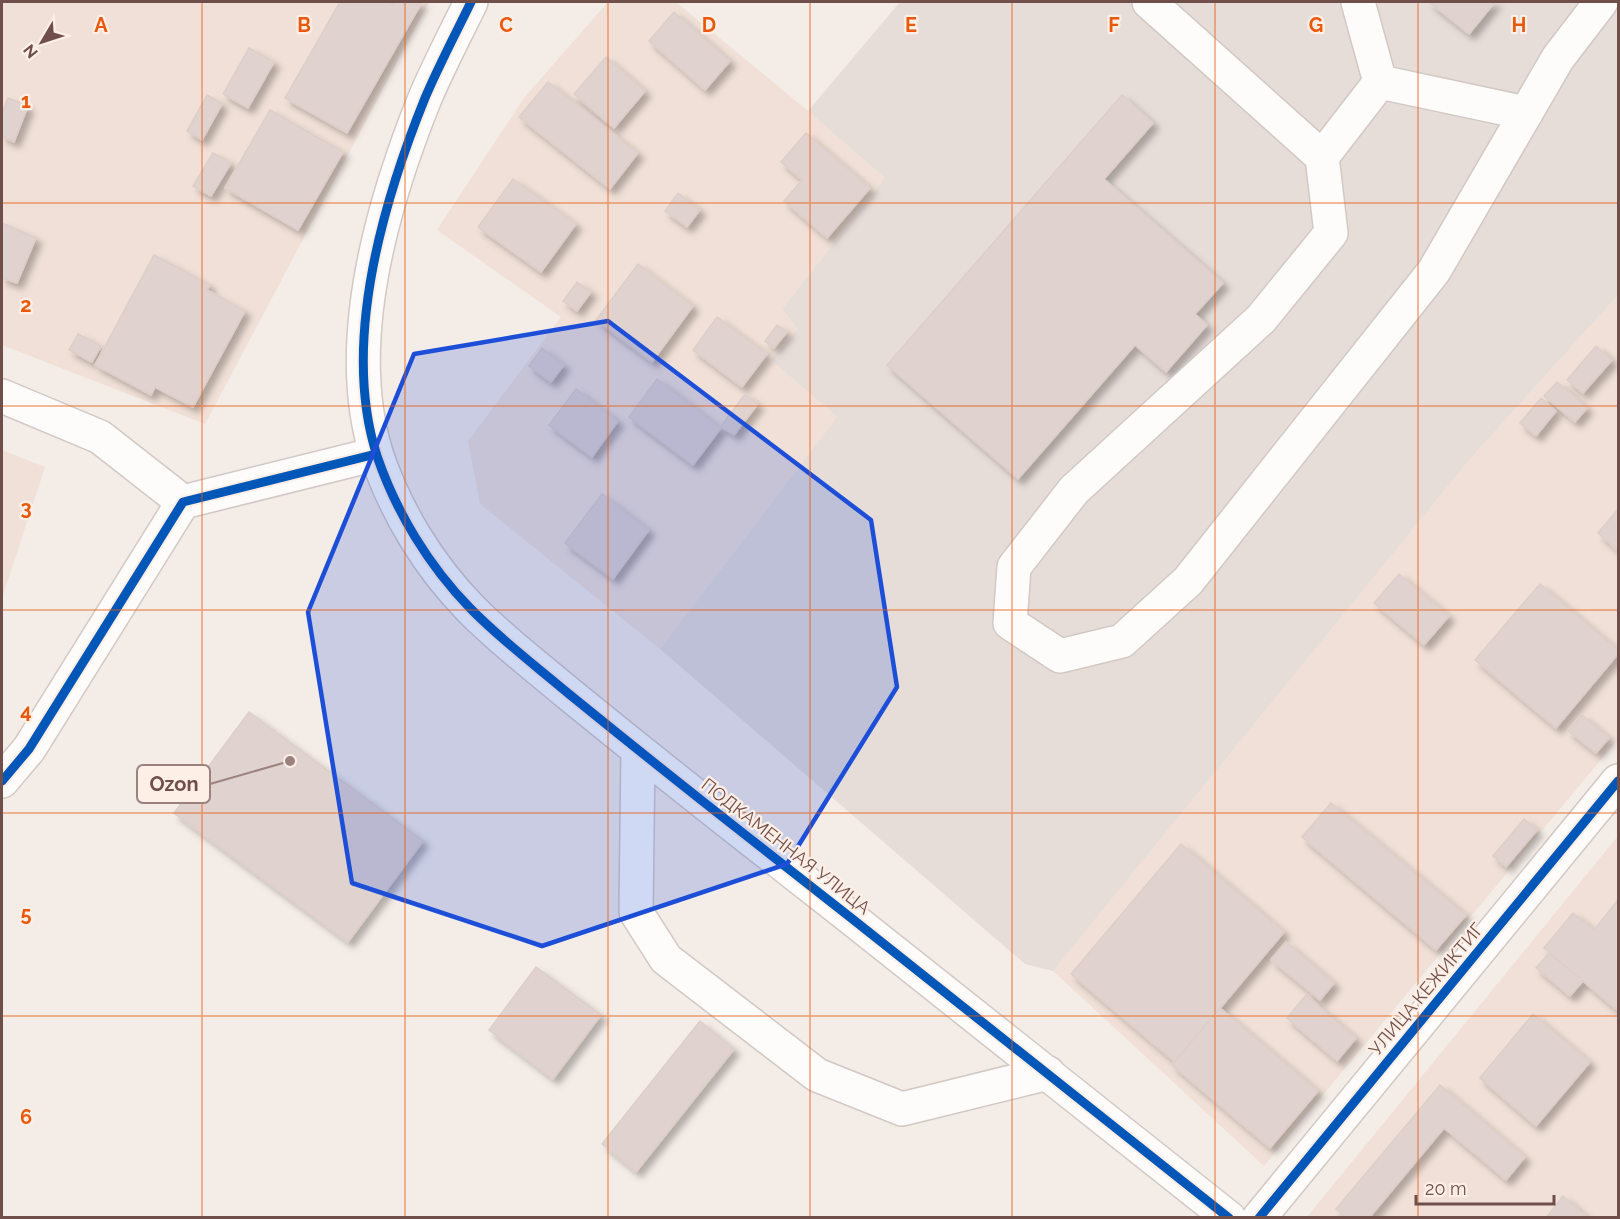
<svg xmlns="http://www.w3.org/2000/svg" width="1620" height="1219" font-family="Raleway,sans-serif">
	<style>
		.residential { fill: #f0e0d7 }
		.industrial { fill: #e6dcd8 }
		.building { fill: #e0d3cf; stroke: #ddcec9; stroke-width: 1.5; filter: url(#shadow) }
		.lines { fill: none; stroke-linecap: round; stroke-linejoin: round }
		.minor-casing { stroke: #d2c8c4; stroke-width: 36 }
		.minor { stroke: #fdfcfb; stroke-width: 33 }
		.cycleway-casing { stroke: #feefe6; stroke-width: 13 }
		.cycleway { stroke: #0057b8; stroke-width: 9 }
		.marked { fill: #1d4ed8; fill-opacity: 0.2; stroke: #1d4ed8; stroke-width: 4.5; stroke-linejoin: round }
		.grid { fill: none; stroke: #e8590c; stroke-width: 1.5; stroke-opacity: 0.55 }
		.labels { text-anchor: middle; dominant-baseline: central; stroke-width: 4.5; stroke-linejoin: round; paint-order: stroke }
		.street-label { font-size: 18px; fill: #704e4a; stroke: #feefe6 }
		.grid-label { font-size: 20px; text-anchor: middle; font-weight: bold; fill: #e8590c; stroke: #feefe6; stroke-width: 4.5; stroke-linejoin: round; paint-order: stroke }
		.leader { fill: none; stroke: #9c827e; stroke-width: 2 }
		.callout-dot { fill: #9c827e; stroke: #feefe6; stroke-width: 2 }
		.callout { fill: #feefe6; stroke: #9c827e; stroke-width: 2 }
		.callout-label { font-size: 20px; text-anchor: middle; font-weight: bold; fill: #704e4a }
	</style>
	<defs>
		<filter id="shadow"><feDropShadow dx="5.5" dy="5.5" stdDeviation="3" flood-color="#0004"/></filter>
	</defs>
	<rect width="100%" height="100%" fill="#f4ece7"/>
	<!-- residential -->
	<g class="residential">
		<path d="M2 2H429L205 424 2 345Z"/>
		<path d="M608 2H676L808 111 885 178 782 309 798 329 771 360 837 417 660 649 480 504 468 441 561 317 437 230 524 98Z"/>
		<path d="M1618 295V739L1264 1166 1053 971 1469 460Z"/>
		<path d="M2 450 45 467 2 598Z"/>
		<path d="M1618 836V1217H1307Z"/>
	</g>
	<!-- industrial -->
	<path class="industrial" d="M900 2H1618V295L1469 460 1053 971 1025 964 660 649 837 417 771 360 798 329 782 309 885 178 808 111Z"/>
	<!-- building -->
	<g class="building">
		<path d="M340 2H388L393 4 394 2H422L347 133 285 98Z"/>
		<path d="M1429 2H1495L1469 34Z"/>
		<path d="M674 12 730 61 705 90 649 41Z"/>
		<path d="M249 48 274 62 248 108 223 94Z"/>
		<path d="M606 57 645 91 614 128 574 94Z"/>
		<path d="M548 82 638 153 610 189 519 117Z"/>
		<path d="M207 95 222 104 202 140 187 131Z"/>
		<path d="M1122 95 1153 123 1104 179 1223 283 1195 314 1207 325 1166 372 1135 345 1018 479 887 365Z"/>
		<path d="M8 98 28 106 14 142 2 136V113Z"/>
		<path d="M270 110 343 152 298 230 225 188Z"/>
		<path d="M806 133 870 188 827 238 784 201 802 180 781 162Z"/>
		<path d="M213 153 231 163 211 196 193 186Z"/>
		<path d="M513 179 576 224 541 272 478 227Z"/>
		<path d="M678 193 700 210 687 227 665 211Z"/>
		<path d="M2 223 36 238 17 283 2 278Z"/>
		<path d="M154 255 210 285 207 290 245 311 193 407 155 387 151 395 95 365Z"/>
		<path d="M638 264 693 306 652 362 596 320Z"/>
		<path d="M577 282 591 292 577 311 563 301Z"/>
		<path d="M717 317 767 354 742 387 693 350Z"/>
		<path d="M777 325 787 332 774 348 765 341Z"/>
		<path d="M78 334 101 346 92 362 69 350Z"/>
		<path d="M1596 346 1612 360 1583 393 1567 380Z"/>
		<path d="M542 348 564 365 551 382 529 366Z"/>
		<path d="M657 379 721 428 693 465 629 417Z"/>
		<path d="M1557 382 1587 408 1575 422 1544 396Z"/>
		<path d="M576 389 618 421 592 457 549 425Z"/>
		<path d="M745 394 758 404 734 435 721 426Z"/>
		<path d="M1541 398 1556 411 1536 436 1520 423Z"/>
		<path d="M602 494 649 530 613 579 565 543Z"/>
		<path d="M1618 509V551L1598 533Z"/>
		<path d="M1399 574 1449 616 1424 645 1374 603Z"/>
		<path d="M1540 584 1618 650V654L1556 728 1475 660Z"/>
		<path d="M249 712 423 841 348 942 174 813Z"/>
		<path d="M1582 715 1609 738 1596 753 1568 731Z"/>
		<path d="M1331 803 1466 915 1436 950 1302 837Z"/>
		<path d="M1524 819 1537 830 1506 867 1493 856Z"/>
		<path d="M1181 844 1284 932 1175 1062 1071 974Z"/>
		<path d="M1618 900V1011L1544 948 1573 913 1594 930Z"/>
		<path d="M1286 942 1334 983 1320 1000 1271 960Z"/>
		<path d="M1549 953 1583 981 1570 996 1536 968Z"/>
		<path d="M536 967 601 1015 553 1079 489 1030Z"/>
		<path d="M1306 995 1356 1038 1337 1061 1287 1018Z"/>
		<path d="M1220 1008 1318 1091 1270 1148 1172 1065Z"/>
		<path d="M1533 1014 1590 1062 1536 1126 1480 1078Z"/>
		<path d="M700 1021 734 1049 636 1172 602 1144Z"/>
		<path d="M1440 1085 1525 1157 1506 1180 1444 1128 1369 1218H1347L1336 1209Z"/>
		<path d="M1563 1196 1588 1218H1546Z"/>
	</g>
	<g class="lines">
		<!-- minor casing -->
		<g class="minor-casing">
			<g id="minor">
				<path d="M471 2C456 33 439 65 425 98 383 202 341 344 377 456 396 512 429 566 470 608 500 639 536 666 569 694 628 742 688 790 748 837 909 963 1069 1090 1229 1218"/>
				<path d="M1149 2 1322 157 1331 233 1261 319 1074 490 1014 567 1010 623 1060 656 1122 641 1188 581 1434 271 1558 58 1601 2"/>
				<path d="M1380 82 1526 113"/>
				<path d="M1322 157 1380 82 1358 2"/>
				<path d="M2 396 100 437 183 502"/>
				<path d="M638 750 636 912 666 959 817 1075 902 1109 1048 1073"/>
				<path d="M2 781 29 749 183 502 376 454"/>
				<path d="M1259 1218 1618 781"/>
			</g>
		</g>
		<!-- minor -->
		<use href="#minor" class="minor"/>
		<!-- cycleway casing -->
		<g class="cycleway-casing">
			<g id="cycleway">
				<path d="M471 2C456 33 439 65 425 98 383 202 341 344 377 456 396 512 429 566 470 608 500 639 536 666 569 694 628 742 688 790 748 837 909 963 1069 1090 1229 1218"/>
				<path d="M2 781 29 749 183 502 376 454"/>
				<path d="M1259 1218 1618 781"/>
			</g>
		</g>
		<!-- cycleway -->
		<use href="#cycleway" class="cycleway"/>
	</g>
	<!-- marked area -->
	<path class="marked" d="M608 321 871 520 897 687 787 864 542 946 352 883 308 612 414 354Z"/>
	<!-- grid -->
	<path class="grid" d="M202 2V1218M405 2V1218M608 2V1218M810 2V1218M1012 2V1218M1215 2V1218M1418 2V1218M2 203H1618M2 406H1618M2 610H1618M2 813H1618M2 1016H1618"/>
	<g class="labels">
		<!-- street labels -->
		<g class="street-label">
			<text transform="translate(786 846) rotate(38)">ПОДКАМЕННАЯ УЛИЦА</text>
			<text transform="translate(1426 989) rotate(-50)">УЛИЦА КЕЖИКТИГ</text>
		</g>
	</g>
	<g class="grid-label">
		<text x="101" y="32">A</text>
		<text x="304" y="32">B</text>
		<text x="506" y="32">C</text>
		<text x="709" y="32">D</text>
		<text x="911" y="32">E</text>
		<text x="1114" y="32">F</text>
		<text x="1316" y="32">G</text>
		<text x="1519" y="32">H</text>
		<text x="26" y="108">1</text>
		<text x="26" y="312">2</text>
		<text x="26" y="515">3</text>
		<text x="26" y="718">4</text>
		<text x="26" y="921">5</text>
		<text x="26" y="1124">6</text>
	</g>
	<!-- callouts -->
	<path class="leader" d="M290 761L210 784"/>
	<circle class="callout-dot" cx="290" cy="761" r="6"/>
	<rect class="callout" x="137" y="765" width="73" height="38" rx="6"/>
	<g class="callout-label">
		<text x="174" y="791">Ozon</text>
	</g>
	<!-- border -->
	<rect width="1620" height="1219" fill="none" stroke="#704e4a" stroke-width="6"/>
	<!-- north arrow -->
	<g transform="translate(42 42) rotate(231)" stroke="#feefe6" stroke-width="4.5" paint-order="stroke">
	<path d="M0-4.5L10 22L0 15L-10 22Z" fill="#704e4a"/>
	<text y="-9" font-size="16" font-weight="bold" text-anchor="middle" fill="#704e4a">N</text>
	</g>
	<!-- scale -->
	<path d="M1416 1195v9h138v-9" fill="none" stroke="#704e4a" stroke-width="3"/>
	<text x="1425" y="1195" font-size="18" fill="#704e4a" stroke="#feefe6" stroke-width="4.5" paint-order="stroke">20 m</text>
</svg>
